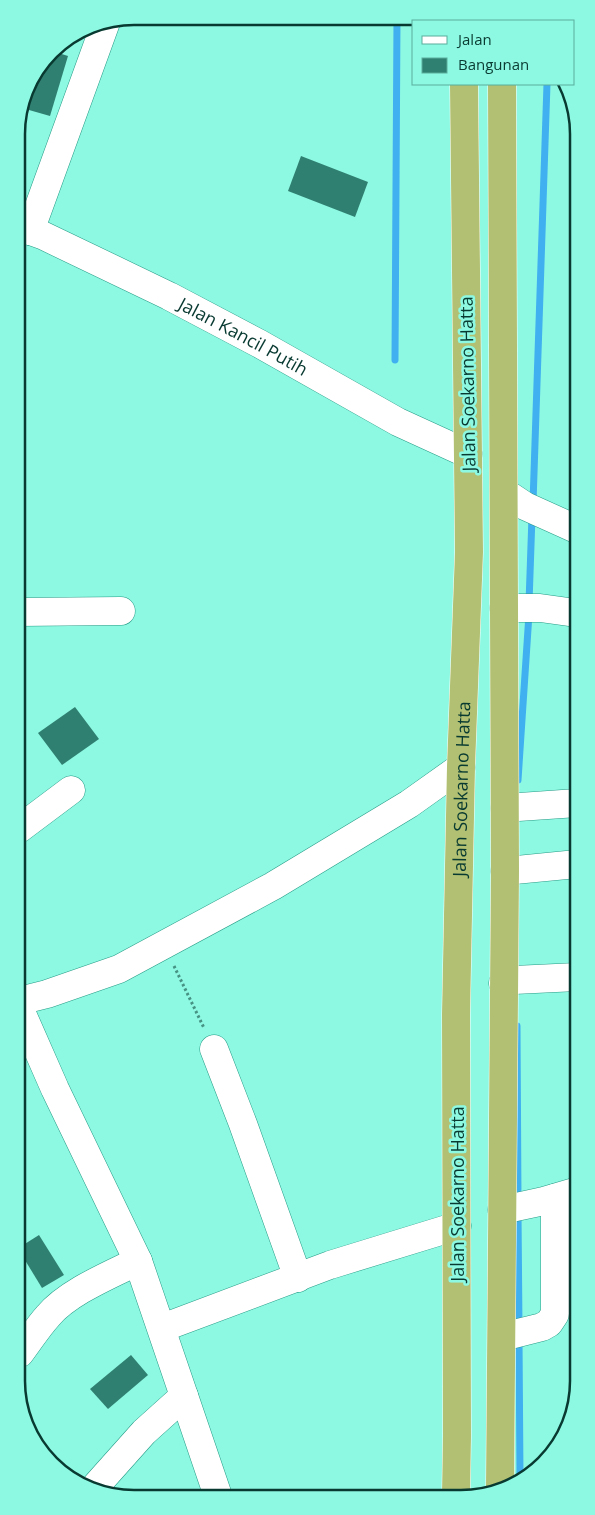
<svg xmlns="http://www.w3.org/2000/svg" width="595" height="1515" font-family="'Open Sans',sans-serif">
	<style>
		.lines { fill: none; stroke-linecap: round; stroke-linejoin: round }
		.stream { stroke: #40b0f0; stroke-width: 7 }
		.building { fill: #308071 }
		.minor-casing { stroke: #269c87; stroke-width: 29 }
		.highway-casing { stroke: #fff; stroke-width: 29 }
		.path { stroke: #469283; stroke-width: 3; stroke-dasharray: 2.5 2.5; stroke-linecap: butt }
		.minor { stroke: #fff; stroke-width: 28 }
		.highway { stroke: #b1c072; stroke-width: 28 }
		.labels { text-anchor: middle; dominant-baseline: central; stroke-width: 5; stroke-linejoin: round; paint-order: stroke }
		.street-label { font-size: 18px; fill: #093a31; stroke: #8ef9e2 }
		.rim { fill: none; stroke: #093a31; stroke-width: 2.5 }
	</style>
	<rect width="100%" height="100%" fill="#8ef9e2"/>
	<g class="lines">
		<!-- stream -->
		<g class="stream">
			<path d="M395 360 397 18"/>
			<path d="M533 503 547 84"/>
			<path d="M529 603 532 516"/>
			<path d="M518 780 529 614"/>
			<path d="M517 1026 518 1200"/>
			<path d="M518 1213 519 1328"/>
			<path d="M519 1338 520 1477"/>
		</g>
	</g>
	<!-- building -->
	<g class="building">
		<path d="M52 51 68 56 50 116 22 108 29 82Z"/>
		<path d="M301 156 368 182 355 217 288 191Z"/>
		<path d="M75 707 99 739 62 765 38 733Z"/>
		<path d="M39 1235 64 1275 42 1288 20 1252V1247Z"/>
		<path d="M131 1355 148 1375 108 1409 90 1389Z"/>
	</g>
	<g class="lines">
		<!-- minor casing -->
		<g class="minor-casing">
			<g id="minor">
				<path id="s1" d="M17 226 42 235 169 296 260 344 398 422 468 454"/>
				<path d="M30 231 106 22"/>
				<path d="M504 492 525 506 576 529"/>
				<path d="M504 608H540L576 613"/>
				<path d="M18 612 121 611"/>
				<path d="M505 808 577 803"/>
				<path d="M19 829 71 790"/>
				<path d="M505 871 577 864"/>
				<path d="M503 983 514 980 577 977"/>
				<path d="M19 1001 47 994 119 969 273 886 409 804 461 767"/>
				<path d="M19 1007 55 1089 138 1261 184 1396 144 1432 94 1488"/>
				<path d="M214 1049 243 1124 298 1278"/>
				<path d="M502 1210 544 1201 578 1191"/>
				<path d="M162 1328 330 1265 457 1226"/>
				<path d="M502 1337 542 1327 549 1323 555 1314V1198"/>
				<path d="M20 1353C29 1341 38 1327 48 1316 68 1292 110 1275 138 1261"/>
				<path d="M184 1396 218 1496"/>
			</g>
		</g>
		<!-- highway casing -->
		<g class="highway-casing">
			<g id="highway">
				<path d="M462 18 463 21"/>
				<path d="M500 1489 505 871 502 84"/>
				<path id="s2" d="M456 1495 457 1436 456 1014 461 767 469 552 464 84"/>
			</g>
		</g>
		<!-- path -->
		<path class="path" d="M174 966 204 1028"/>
		<!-- minor -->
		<use href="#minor" class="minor"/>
		<!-- highway -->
		<use href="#highway" class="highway"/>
	</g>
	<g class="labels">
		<!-- street labels -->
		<g class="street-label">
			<text stroke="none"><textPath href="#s1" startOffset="252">Jalan Kancil Putih</textPath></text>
			<text transform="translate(467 384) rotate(-91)">Jalan Soekarno Hatta</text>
			<text stroke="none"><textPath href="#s2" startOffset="706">Jalan Soekarno Hatta</textPath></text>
			<text transform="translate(457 1194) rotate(-90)">Jalan Soekarno Hatta</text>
		</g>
	</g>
	<!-- crop -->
	<path d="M0 0H595V1515H0ZM134 25H461A109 109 0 0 1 570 134V1381A109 109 0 0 1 461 1490H134A109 109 0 0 1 25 1381V134A109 109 0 0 1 134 25Z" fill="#8ef9e2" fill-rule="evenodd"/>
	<path class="rim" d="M134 25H461A109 109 0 0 1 570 134V1381A109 109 0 0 1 461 1490H134A109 109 0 0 1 25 1381V134A109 109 0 0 1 134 25Z"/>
	<!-- legend -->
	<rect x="412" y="20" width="162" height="65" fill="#8ef9e2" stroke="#59ad9b"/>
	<rect x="422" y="36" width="25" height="8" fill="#ffffff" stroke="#59ad9b"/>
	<text x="458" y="45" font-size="15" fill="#093a31">Jalan</text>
	<rect x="422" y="58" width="25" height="15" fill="#308071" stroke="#59ad9b"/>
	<text x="458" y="70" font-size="15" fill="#093a31">Bangunan</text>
</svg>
